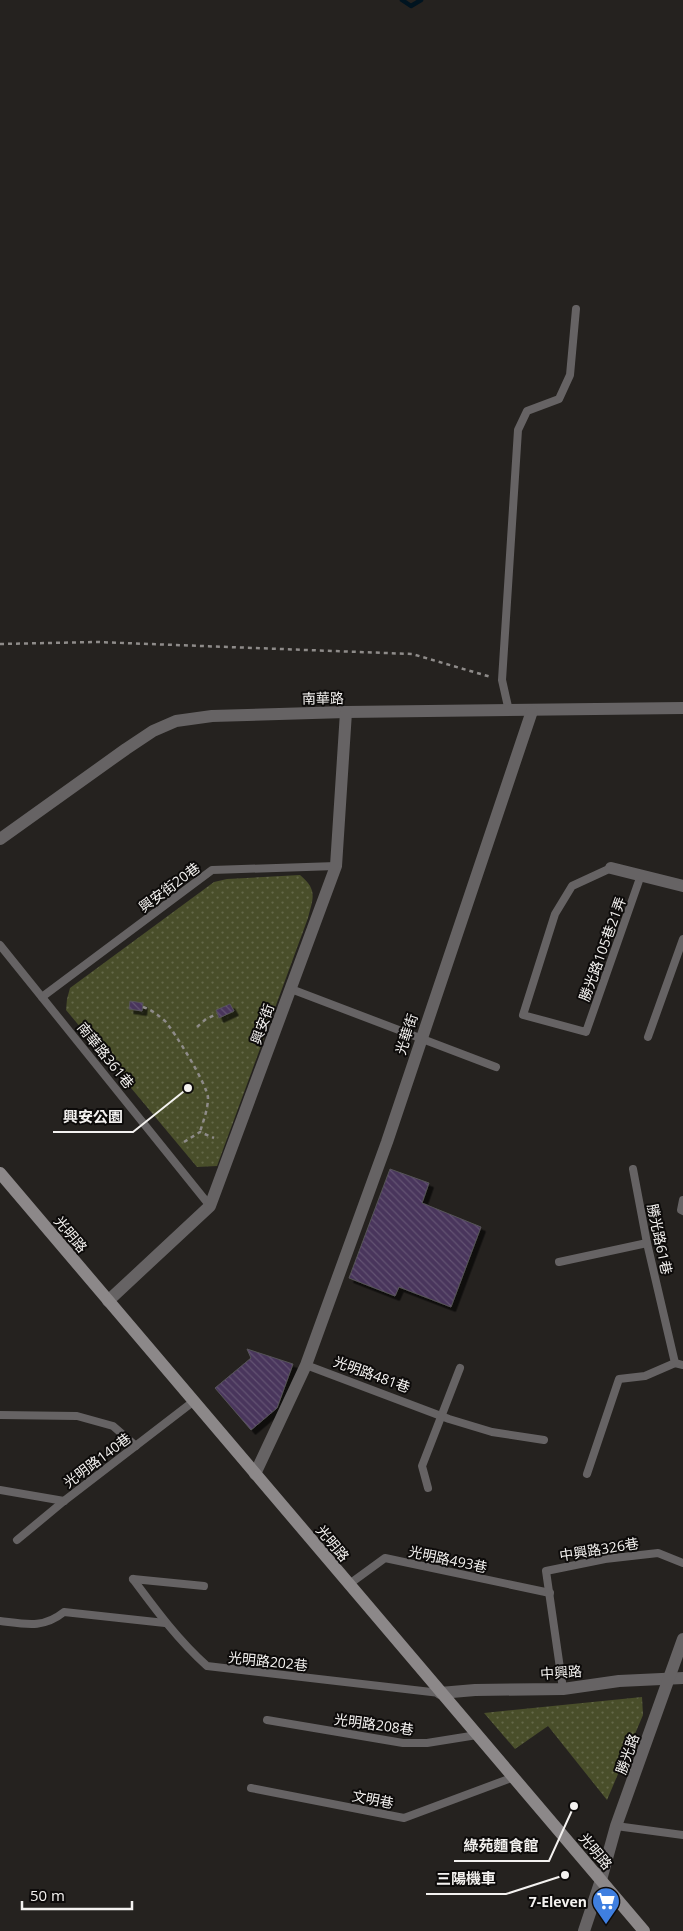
<svg xmlns="http://www.w3.org/2000/svg" width="683" height="1931" font-family="'Open Sans','Noto Sans TC',sans-serif">
	<style>
		.grass { fill: url(#grass-dots) }
		.lines { fill: none; stroke-linecap: round; stroke-linejoin: round }
		.stream { stroke: #001420; stroke-width: 4.5 }
		.building { fill: url(#building-back-hatch); stroke: #565458; filter: url(#shadow) }
		.path { stroke: #8e8b89; stroke-width: 2.5; stroke-dasharray: 4 4; stroke-linecap: butt }
		.service { stroke: #666364; stroke-width: 8 }
		.minor { stroke: #666364; stroke-width: 12 }
		.secondary { stroke: #8c8889; stroke-width: 12 }
		.labels { text-anchor: middle; dominant-baseline: central; stroke-width: 4; stroke-linejoin: round; paint-order: stroke }
		.street-label { font-size: 14px; fill: #f4f2f0; stroke: #0d0b0a }
		.poi-label { font-size: 14px; font-weight: bold; fill: #f4f2f0; stroke: #0d0b0a; text-anchor: end }
		.leader { fill: none; stroke: #f4f2f0; stroke-width: 2 }
		.callout-dot { fill: #f4f2f0; stroke: #0d0b0a; stroke-width: 2 }
		.callout-label { font-size: 15px; text-anchor: middle; font-weight: bold; fill: #f4f2f0; stroke: #0d0b0a; stroke-width: 4; stroke-linejoin: round; paint-order: stroke }
	</style>
	<defs>
		<pattern id="grass-dots" width="8" height="8" patternUnits="userSpaceOnUse" patternTransform="scale(1.25)"><rect width="8" height="8" fill="#494e2a"/><path d="M2 2h.1M6 6h.1" fill="none" stroke="#646849" stroke-width="1.8" stroke-linecap="round"/></pattern>
		<pattern id="building-back-hatch" width="6" height="6" patternUnits="userSpaceOnUse" patternTransform="scale(1.25)"><rect width="6" height="6" fill="#48355b"/><path d="M-1 5l2 2M0 0l6 6M5-1l2 2" fill="none" stroke="#635373"/></pattern>
		<filter id="shadow"><feDropShadow dx="4.5" dy="4.5" stdDeviation="0" flood-color="#0009"/></filter>
	</defs>
	<rect width="100%" height="100%" fill="#25221f"/>
	<!-- grass -->
	<g class="grass">
		<path d="M300 875C318 890 313 898 308 918L217 1166 197 1167 66 1010 67 999 70 988 214 882 227 879Z"/>
		<path d="M642 1697 643 1715 607 1800 548 1726 515 1749 484 1713Z"/>
	</g>
	<g class="lines">
		<!-- stream -->
		<path class="stream" d="M402 0 411 6 421 0"/>
	</g>
	<!-- building -->
	<g class="building">
		<path d="M130 1001 143 1003 142 1011 129 1009Z"/>
		<path d="M230 1004 234 1011 219 1018 216 1010Z"/>
		<path d="M390 1169 429 1183 422 1203 481 1227 451 1307 399 1287 395 1296 349 1278Z"/>
		<path d="M247 1349 293 1364 277 1408 251 1430 215 1388 251 1358Z"/>
	</g>
	<g class="lines">
		<!-- path -->
		<g class="path">
			<path d="M0 644 97 642 412 654 491 677"/>
			<path d="M143 1007C152 1010 158 1015 165 1021 174 1031 208 1086 208 1098 208 1109 203 1122 200 1132"/>
			<path d="M197 1027 206 1019 217 1014"/>
			<path d="M184 1142 200 1132 214 1138"/>
		</g>
		<!-- service -->
		<g class="service">
			<path d="M509 711 502 680 518 430 527 411 559 399 570 375 576 309"/>
			<path d="M611 868 572 886 555 914 523 1015 586 1032 641 875"/>
			<path d="M0 945 210 1206"/>
			<path d="M291 989 496 1067"/>
			<path d="M42 997 212 870 336 866"/>
			<path d="M648 1037 683 939"/>
			<path d="M633 1169 647 1243 675 1363 683 1365"/>
			<path d="M683 1200 681 1210 683 1211"/>
			<path d="M559 1262 647 1243"/>
			<path d="M306 1365 449 1419 492 1432 544 1440"/>
			<path d="M0 1415 77 1416 113 1426 136 1446"/>
			<path d="M587 1474 619 1379 645 1376 675 1363"/>
			<path d="M428 1488 422 1466 460 1368"/>
			<path d="M0 1490 64 1501"/>
			<path d="M17 1540 64 1501 194 1401"/>
			<path d="M133 1579C156 1610 178 1640 207 1666L440 1693"/>
			<path d="M133 1579 204 1586"/>
			<path d="M348 1585 385 1558 550 1593"/>
			<path d="M0 1621C25 1624 43 1629 64 1612L165 1623"/>
			<path d="M563 1689 546 1571 605 1559 658 1553 683 1563"/>
			<path d="M267 1720 403 1743H427L477 1735"/>
			<path d="M251 1788 404 1818 514 1777"/>
			<path d="M616 1826 683 1835"/>
		</g>
		<!-- minor -->
		<g class="minor">
			<path d="M0 839 126 749 153 731 176 721 212 716 346 712 683 708"/>
			<path d="M611 868 683 886"/>
			<path d="M108 1301 210 1206 336 866 346 712"/>
			<path d="M255 1474 306 1365 387 1142 532 711"/>
			<path d="M440 1693 475 1690 563 1689 619 1681 683 1678"/>
			<path d="M584 1931 601 1880 616 1826 683 1639"/>
		</g>
		<!-- secondary -->
		<path class="secondary" d="M0 1173 644 1931"/>
	</g>
	<!-- icons -->
	<defs>
		<g id="supermarket-pin" transform="scale(1.4375)"><path d="M0 17L-7.5 6A9.5 9.5 0 1 1 7.5 6Z" fill="#3f7fe0" stroke="#0d0b0a"/><path d="M-6-5.5h2.5l.6 2H6L4.5 2H-2.5L-4.4-4H-6ZM-1.5 3.2a1.3 1.3 0 1 0 .1 0ZM3 3.2a1.3 1.3 0 1 0 .1 0Z" fill="#fff"/></g>
	</defs>
	<g fill-rule="evenodd">
		<use href="#supermarket-pin" x="606" y="1901"/>
	</g>
	<g class="labels">
		<!-- street labels -->
		<g class="street-label">
			<text transform="translate(323 698) rotate(-1)">南華路</text>
			<text transform="translate(169 887) rotate(-37)">興安街20巷</text>
			<text transform="translate(602 949) rotate(-70)">勝光路105巷21弄</text>
			<text transform="translate(262 1024) rotate(-70)">興安街</text>
			<text transform="translate(406 1034) rotate(-72)">光華街</text>
			<text transform="translate(106 1055) rotate(51)">南華路361巷</text>
			<text transform="translate(71 1234) rotate(50)">光明路</text>
			<text transform="translate(660 1239) rotate(78)">勝光路61巷</text>
			<text transform="translate(372 1374) rotate(20)">光明路481巷</text>
			<text transform="translate(97 1460) rotate(-37)">光明路140巷</text>
			<text transform="translate(333 1543) rotate(50)">光明路</text>
			<text transform="translate(599 1549) rotate(-9)">中興路326巷</text>
			<text transform="translate(448 1559) rotate(12)">光明路493巷</text>
			<text transform="translate(268 1661) rotate(6)">光明路202巷</text>
			<text transform="translate(561 1672) rotate(-4)">中興路</text>
			<text transform="translate(374 1724) rotate(8)">光明路208巷</text>
			<text transform="translate(627 1754) rotate(-70)">勝光路</text>
			<text transform="translate(373 1799) rotate(11)">文明巷</text>
			<text transform="translate(596 1851) rotate(50)">光明路</text>
		</g>
		<!-- poi labels -->
		<g class="poi-label">
			<text x="587" y="1901">7-Eleven</text>
		</g>
	</g>
	<!-- callouts -->
	<path class="leader" d="M188 1088L133 1132H53M574 1806L549 1861H454M565 1875L506 1894H426"/>
	<g class="callout-dot">
		<circle cx="188" cy="1088" r="5"/>
		<circle cx="574" cy="1806" r="5"/>
		<circle cx="565" cy="1875" r="5"/>
	</g>
	<g class="callout-label">
		<text x="93" y="1122">興安公園</text>
		<text x="501" y="1851">綠苑麵食館</text>
		<text x="466" y="1884">三陽機車</text>
	</g>
	<!-- scale -->
	<path d="M22 1901v8h110v-8" fill="none" stroke="#f4f2f0" stroke-width="2.5"/>
	<text x="30" y="1901" font-size="15" fill="#f4f2f0" stroke="#0d0b0a" stroke-width="4" paint-order="stroke">50 m</text>
</svg>
